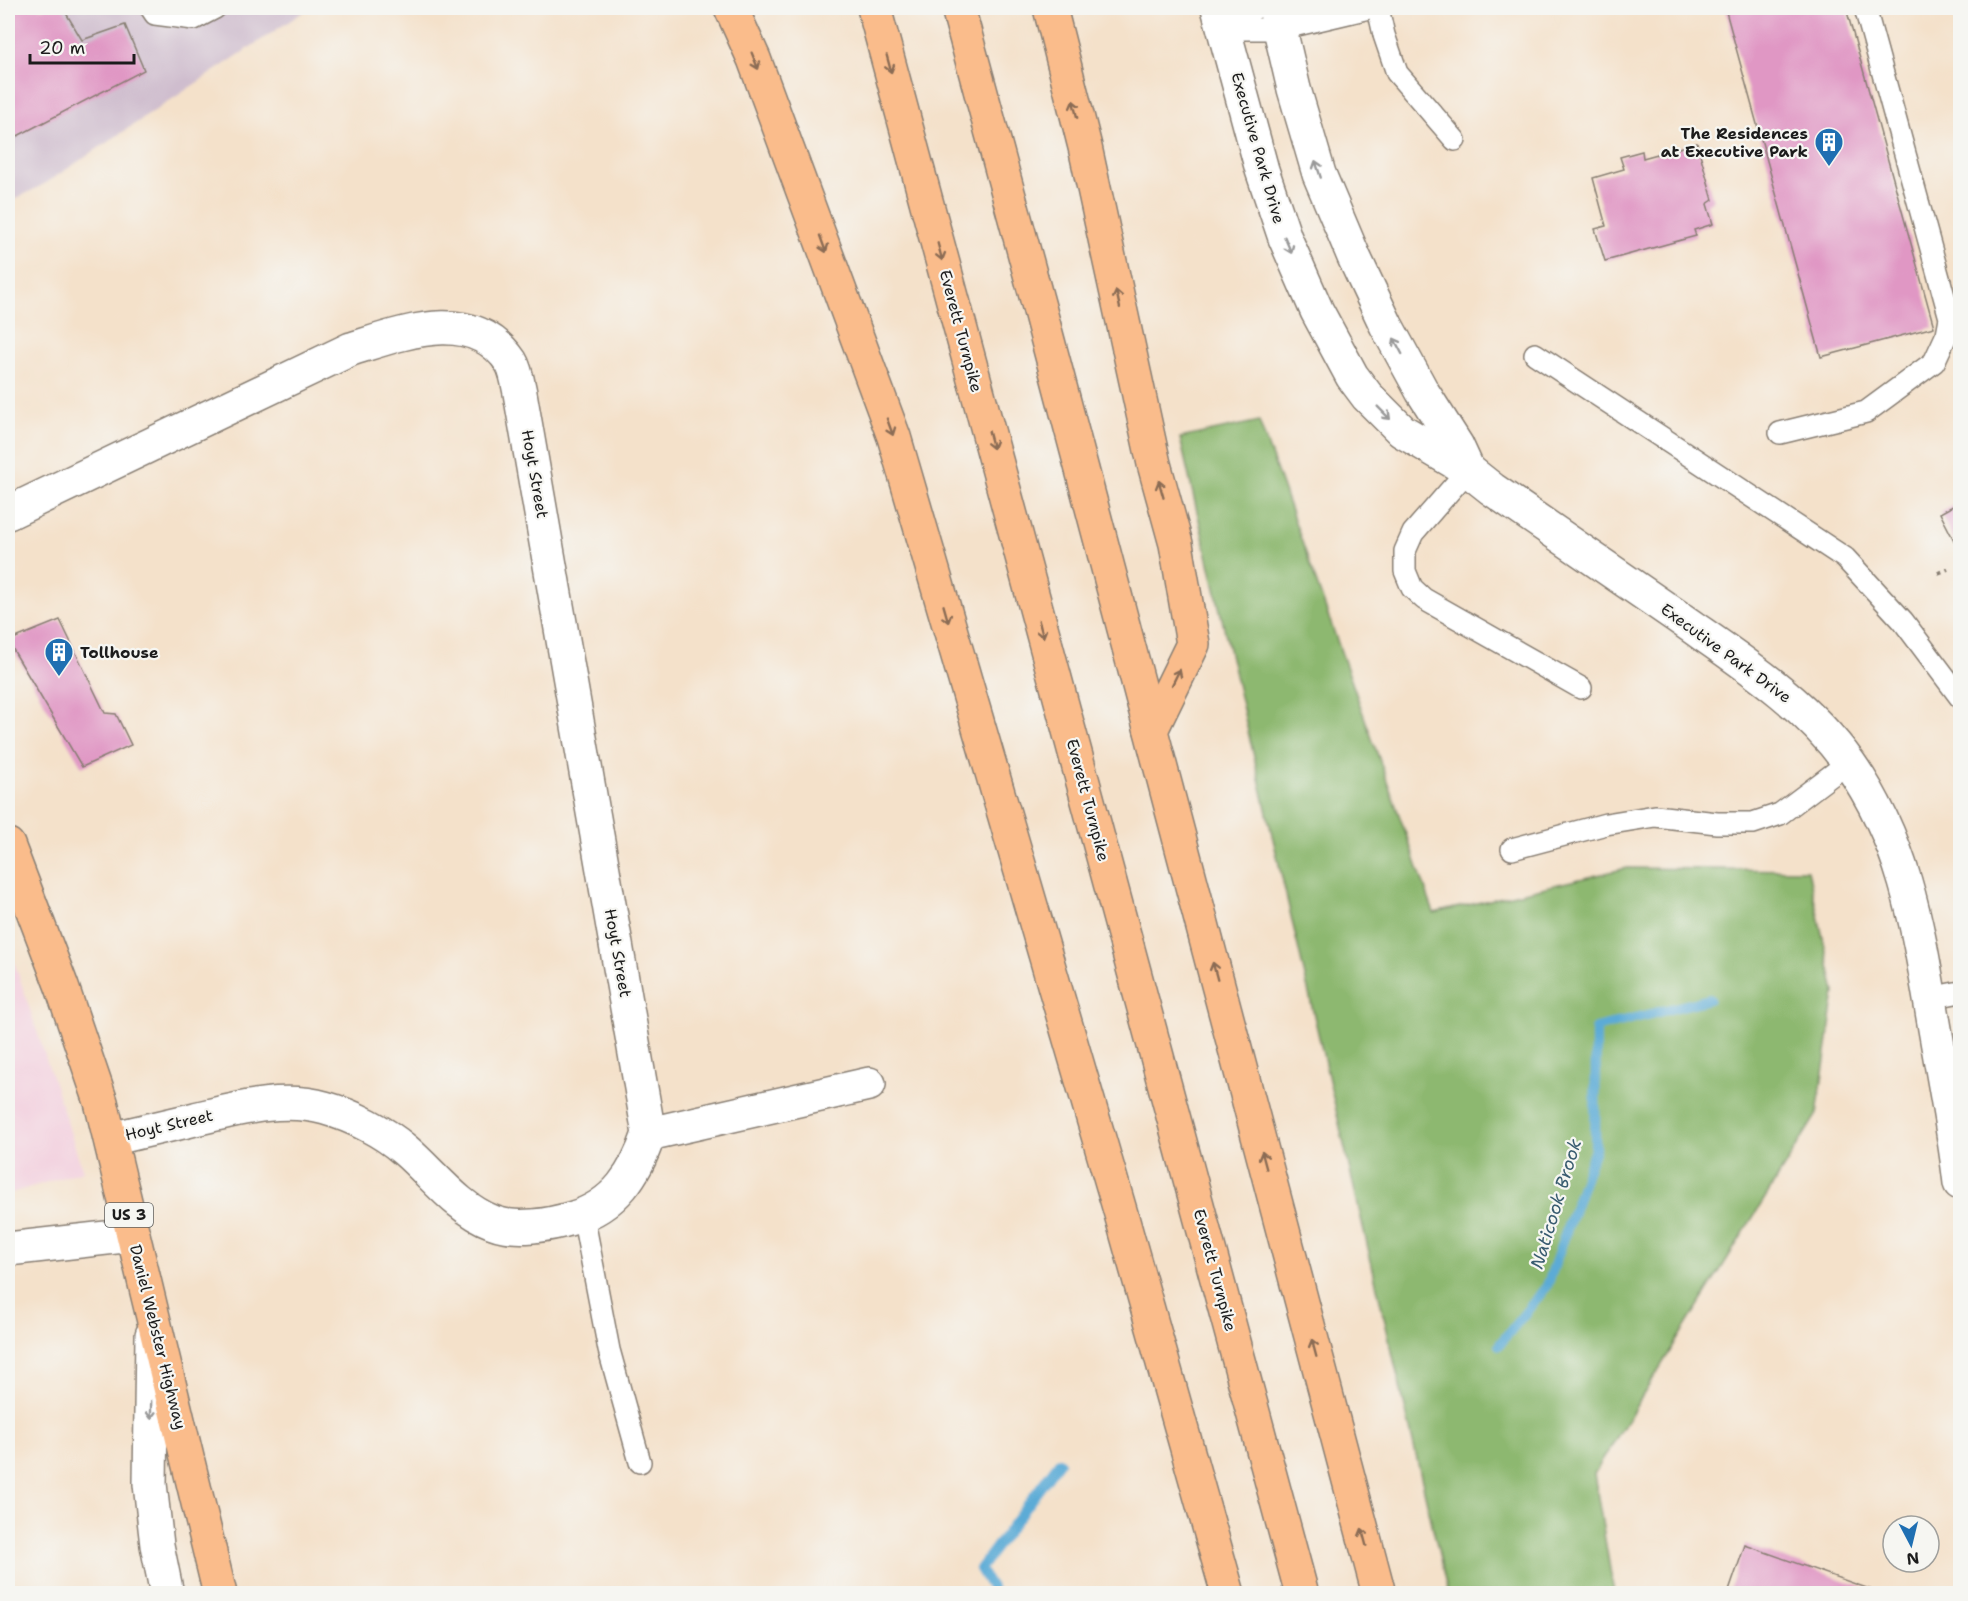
<svg xmlns="http://www.w3.org/2000/svg" width="1968" height="1601" font-family="'Shantell Sans',sans-serif">
	<style>
		.built { fill: #f3cfde }
		.industrial { fill: #cfbdce }
		.forest { fill: #8db870; stroke: #546a46; stroke-width: 1.5 }
		.lines { fill: none; stroke-linecap: round; stroke-linejoin: round }
		.stream { stroke: #5cabd6; stroke-width: 10 }
		.building { fill: #e097c4 }
		.lane-casing { stroke: #887e73; stroke-width: 24 }
		.street-casing { stroke: #887e73; stroke-width: 36 }
		.primary-casing { stroke: #887e73; stroke-width: 36 }
		.highway-casing { stroke: #887e73; stroke-width: 36 }
		.path { stroke: #887e73; stroke-width: 4; stroke-dasharray: 4.5 4.5; stroke-linecap: butt }
		.lane { stroke: #fff; stroke-width: 21 }
		.street { stroke: #fff; stroke-width: 33 }
		.primary { stroke: #fabc8b; stroke-width: 33 }
		.highway { stroke: #fabc8b; stroke-width: 33 }
		.oneway { stroke: #8b6c54 }
		.oneway2 { stroke: #999 }
		.labels { text-anchor: middle; dominant-baseline: central; stroke-width: 4.5; stroke-linejoin: round; paint-order: stroke }
		.shield { fill: #f6f6f2; stroke: #5d5d5c; stroke-width: 1.5 }
		.shield-label { font-size: 15px; font-weight: bold; fill: #1c1c1c }
		.poi-label { font-size: 16px; font-weight: bold; fill: #1c1c1c; stroke: #f6f6f2; text-anchor: end }
		.street-label { font-size: 16px; fill: #1c1c1c; stroke: #f6f6f2 }
		.water-label { font-size: 18px; font-style: italic; fill: #395c70; stroke: #f6f6f2 }
	</style>
	<rect width="100%" height="100%" fill="#f6f6f2"/>
	<filter id="ink" filterUnits="userSpaceOnUse"><feTurbulence type="fractalNoise" baseFrequency=".0167" numOctaves="2"/><feDisplacementMap in="SourceGraphic" scale="12" xChannelSelector="R" yChannelSelector="G"/><feConvolveMatrix kernelMatrix="1 2 1 2 8 2 1 2 1" color-interpolation-filters="sRGB"/></filter>
	<filter id="wash" filterUnits="userSpaceOnUse"><feTurbulence type="fractalNoise" baseFrequency=".008" numOctaves="4" result="noise"/><feDisplacementMap in="SourceGraphic" scale="24" xChannelSelector="R" yChannelSelector="G"/><feGaussianBlur stdDeviation="1.35" result="paint"/><feColorMatrix in="noise" values="0 0 0 0 0 0 0 0 0 0 0 0 0 0 0 0 0 1.4 0 .05"/><feComposite in="paint" operator="in"/></filter>
	<g filter="url(#wash)">
		<rect width="100%" height="100%" fill="#f4e1ca"/>
		<!-- built -->
		<path class="built" d="M8 943 83 1171 8 1194Z"/>
		<!-- industrial -->
		<path class="industrial" d="M8 8H309L46 183 8 203Z"/>
		<!-- forest -->
		<path class="forest" d="M1259 421 1434 913 1627 868 1808 870 1835 992 1817 1114 1594 1474 1614 1593H1448L1180 438Z"/>
		<g class="lines">
			<!-- stream -->
			<g class="stream">
				<path d="M1499 1345 1547 1286 1595 1149 1596 1028 1709 999"/>
				<path d="M995 1594 980 1569 1059 1462"/>
			</g>
		</g>
		<g id="blocks">
			<!-- building -->
			<g class="building">
				<path d="M8 8H63L82 40 125 25 144 70 8 141Z"/>
				<path d="M1725 8H1846L1934 327 1821 357Z"/>
				<path d="M1697 143 1713 200 1707 204 1713 224 1694 230 1696 236 1605 261 1595 229 1606 226 1593 178 1624 169 1620 157 1642 151 1643 158Z"/>
				<path d="M1960 502V552L1940 513Z"/>
				<path d="M60 620 105 713 116 714 131 745 82 767 8 641Z"/>
				<path d="M1745 1545 1881 1593V1594H1728Z"/>
			</g>
		</g>
	</g>
	<g filter="url(#ink)">
		<use href="#blocks" fill-opacity="0" stroke="#887e73" stroke-width="1.5"/>
		<g class="lines">
			<!-- lane casing -->
			<g class="lane-casing">
				<g id="lane">
					<path d="M151 8 155 14 194 19 215 8"/>
					<path d="M1378 8 1384 35 1397 73 1455 140"/>
					<path d="M1224 29H1280L1369 8"/>
					<path d="M1224 29 1255 8"/>
					<path d="M1535 354 1845 558 1903 621 1960 697"/>
					<path d="M1780 433 1866 412 1934 362 1947 334 1950 318 1865 8"/>
					<path d="M1468 470 1413 533 1405 551V571L1412 588 1424 599 1581 688"/>
					<path d="M1512 849 1606 824 1655 816 1717 823H1753L1780 814 1849 762"/>
					<path d="M1930 998 1960 992"/>
					<path d="M583 1215 609 1350 640 1462"/>
				</g>
			</g>
			<!-- street casing -->
			<g class="street-casing">
				<g id="street">
					<path d="M1218 8 1262 170 1285 238 1317 311 1352 376 1367 396 1402 431 1468 470 1492 489C1554 532 1616 574 1678 617 1739 660 1805 701 1849 763 1906 844 1918 929 1934 1023 1943 1076 1954 1130 1960 1183"/>
					<path d="M1275 8 1294 89 1319 174 1354 257 1386 325 1422 391 1457 446 1468 470"/>
					<path d="M8 513 351 349C403 333 473 305 511 362 516 370 518 383 520 393L649 1134C636 1173 615 1206 573 1218 550 1225 516 1231 493 1222 458 1209 433 1174 405 1150 383 1131 353 1116 325 1108 282 1096 237 1109 195 1119 167 1126 139 1132 111 1139"/>
					<path d="M649 1134 869 1084"/>
					<path d="M8 1249 133 1235"/>
					<path d="M152 1335 150 1484 157 1545 167 1594"/>
				</g>
			</g>
			<!-- primary casing -->
			<g class="primary-casing">
				<path id="primary" d="M8 845 62 987 101 1102 220 1594"/>
			</g>
			<!-- highway casing -->
			<g class="highway-casing">
				<g id="highway">
					<path d="M731 8 754 59 894 437 1121 1214 1228 1594"/>
					<path d="M874 8 1302 1594"/>
					<path d="M958 8 1039 307 1379 1594"/>
					<path d="M1050 8 1085 147 1154 464 1176 544 1193 644 1151 730"/>
				</g>
			</g>
			<!-- path -->
			<path class="path" d="M1938 573 1948 569"/>
			<!-- lane -->
			<use href="#lane" class="lane"/>
			<!-- street -->
			<use href="#street" class="street"/>
			<!-- primary -->
			<use href="#primary" class="primary"/>
			<!-- highway -->
			<use href="#highway" class="highway"/>
		</g>
		<!-- one-way arrows -->
		<defs><path id="oneway-shaft" d="M-6 0H5M1.5-3L5.5 0L1.5 3" fill="none" stroke-width="1.6" stroke-linecap="round" stroke-linejoin="round" transform="scale(1.5)"/></defs>
		<g class="oneway">
			<use href="#oneway-shaft" transform="translate(755 61) rotate(68)"/>
			<use href="#oneway-shaft" transform="translate(889 64) rotate(75)"/>
			<use href="#oneway-shaft" transform="translate(1075 109) rotate(-104)"/>
			<use href="#oneway-shaft" transform="translate(823 244) rotate(70)"/>
			<use href="#oneway-shaft" transform="translate(940 252) rotate(75)"/>
			<use href="#oneway-shaft" transform="translate(1118 299) rotate(-102)"/>
			<use href="#oneway-shaft" transform="translate(890 427) rotate(70)"/>
			<use href="#oneway-shaft" transform="translate(991 440) rotate(75)"/>
			<use href="#oneway-shaft" transform="translate(1161 489) rotate(-106)"/>
			<use href="#oneway-shaft" transform="translate(946 614) rotate(74)"/>
			<use href="#oneway-shaft" transform="translate(1041 629) rotate(75)"/>
			<use href="#oneway-shaft" transform="translate(1176 677) rotate(-64)"/>
			<use href="#oneway-shaft" transform="translate(1215 971) rotate(-105)"/>
			<use href="#oneway-shaft" transform="translate(1264 1160) rotate(-105)"/>
			<use href="#oneway-shaft" transform="translate(1314 1348) rotate(-105)"/>
			<use href="#oneway-shaft" transform="translate(1364 1537) rotate(-105)"/>
		</g>
		<g class="oneway2">
			<use href="#oneway-shaft" transform="translate(1318 169) rotate(-108)"/>
			<use href="#oneway-shaft" transform="translate(1288 245) rotate(67)"/>
			<use href="#oneway-shaft" transform="translate(1398 346) rotate(-118)"/>
			<use href="#oneway-shaft" transform="translate(1384 413) rotate(45)"/>
			<use href="#oneway-shaft" transform="translate(151 1410) rotate(91)"/>
		</g>
	</g>
	<!-- icons -->
	<defs>
		<g id="building-pin" transform="scale(1.5)"><path d="M0 17L-7.5 6A9.5 9.5 0 1 1 7.5 6Z" fill="#1f6fb2" stroke="#f6f6f2"/><path d="M-4-6H4V6H1V3H-1V6H-4ZM-2.5-4.3h1.7v1.8h-1.7ZM.8-4.3h1.7v1.8H.8ZM-2.5-1h1.7V.8h-1.7ZM.8-1h1.7V.8H.8Z" fill="#fff"/></g>
	</defs>
	<g fill-rule="evenodd">
		<use href="#building-pin" x="1829" y="142"/>
		<use href="#building-pin" x="59" y="652"/>
	</g>
	<g class="labels">
		<!-- shield labels -->
		<rect class="shield" x="105" y="1203" width="48" height="24" rx="4.5"/>
		<g class="shield-label">
			<text x="129" y="1215">US 3</text>
		</g>
		<!-- poi labels -->
		<g class="poi-label">
			<text x="1808" y="133">The Residences<tspan x="1808" dy="18">at Executive Park</tspan></text>
			<text x="80" y="652" text-anchor="start">Tollhouse</text>
		</g>
		<!-- street labels -->
		<g class="street-label">
			<text transform="translate(1258 148) rotate(74)">Executive Park Drive</text>
			<text transform="translate(961 331) rotate(75)">Everett Turnpike</text>
			<text transform="translate(535 474) rotate(80)">Hoyt Street</text>
			<text transform="translate(1726 653) rotate(36)">Executive Park Drive</text>
			<text transform="translate(1088 800) rotate(75)">Everett Turnpike</text>
			<text transform="translate(618 953) rotate(80)">Hoyt Street</text>
			<text transform="translate(169 1125) rotate(-13)">Hoyt Street</text>
			<text transform="translate(1215 1270) rotate(75)">Everett Turnpike</text>
			<text transform="translate(158 1337) rotate(76)">Daniel Webster Highway</text>
		</g>
		<!-- water labels -->
		<g class="water-label">
			<text transform="translate(1556 1204) rotate(-73)">Naticook Brook</text>
		</g>
	</g>
	<!-- margin -->
	<rect width="1968" height="1601" fill="none" stroke="#f6f6f2" stroke-width="30"/>
	<!-- north arrow -->
	<g transform="translate(1911 1544) rotate(173)"><circle r="28" fill="#f6f6f2" stroke="#9f9f9c" stroke-width="1.5"/>
	<path d="M0-4.5L10 22L0 15L-10 22Z" fill="#1f6fb2"/>
	<text y="-9" font-size="16" font-weight="bold" text-anchor="middle" fill="#1c1c1c">N</text>
	</g>
	<!-- scale -->
	<path d="M30 54v9h104v-9" fill="none" stroke="#1c1c1c" stroke-width="3"/>
	<text x="39" y="54" font-size="18" fill="#1c1c1c" stroke="#f6f6f2" stroke-width="4.5" paint-order="stroke">20 m</text>
</svg>
